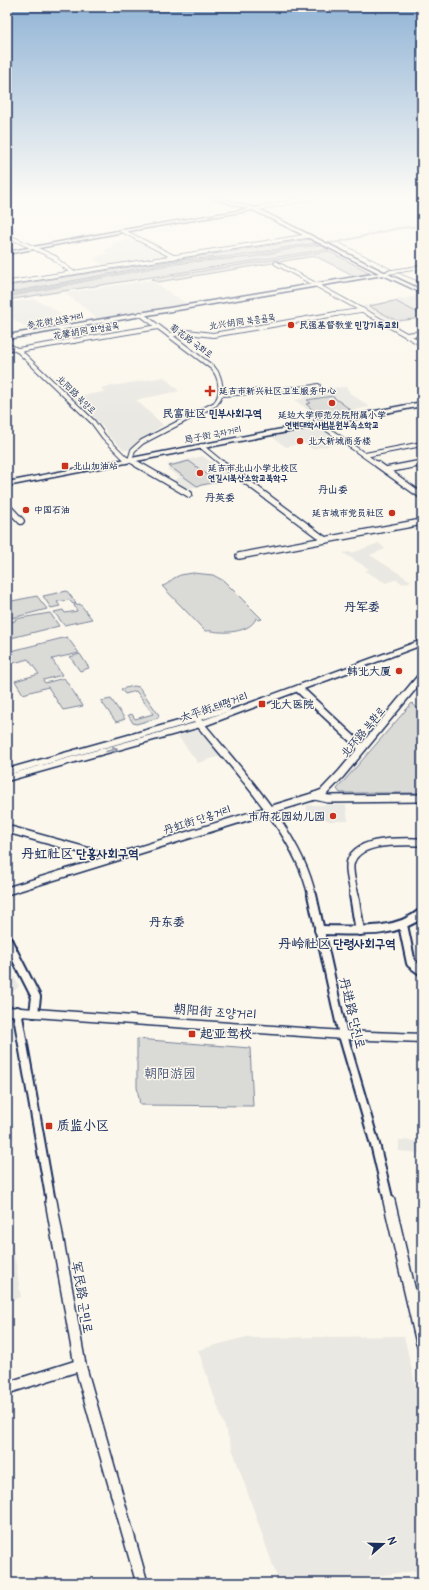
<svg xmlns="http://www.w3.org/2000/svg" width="429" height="1590" font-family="Pangolin,'LXGW WenKai TC','Poor Story',sans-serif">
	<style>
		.built { fill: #eae8e2 }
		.green { fill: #dadad7; stroke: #7a849a }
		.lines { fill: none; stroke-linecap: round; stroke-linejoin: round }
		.stream { stroke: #747e96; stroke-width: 1 }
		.river { fill: #afb3bb; fill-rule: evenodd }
		.minor-far5-casing { stroke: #1b2f5e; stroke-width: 5 }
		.minor-far4-casing { stroke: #1b2f5e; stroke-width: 6 }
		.minor-far3-casing { stroke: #1b2f5e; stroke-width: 8 }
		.minor-far2-casing { stroke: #1b2f5e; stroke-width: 10 }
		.minor-far1-casing { stroke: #1b2f5e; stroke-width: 12 }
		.minor-casing { stroke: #1b2f5e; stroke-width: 14 }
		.major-casing { stroke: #1b2f5e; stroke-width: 3 }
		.minor-far5 { stroke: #fbf7ec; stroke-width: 3.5 }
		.minor-far4 { stroke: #fbf7ec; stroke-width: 4 }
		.minor-far3 { stroke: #fbf7ec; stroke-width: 5.5 }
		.minor-far2 { stroke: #fbf7ec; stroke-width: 7 }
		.minor-far1 { stroke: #fbf7ec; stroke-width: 8 }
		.minor { stroke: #fbf7ec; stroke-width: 11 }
		.major { fill: #fbf7ec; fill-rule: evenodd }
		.oneway { stroke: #8b93a5 }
		.poi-dot { fill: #c8321e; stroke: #fbf7ec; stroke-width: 1.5 }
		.labels { text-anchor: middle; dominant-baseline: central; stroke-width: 3; stroke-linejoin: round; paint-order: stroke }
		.far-street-label { font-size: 9px; fill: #1b2f5e; stroke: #fbf7ec }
		.far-poi-label { font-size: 9px; font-weight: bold; fill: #1b2f5e; stroke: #fbf7ec; text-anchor: start }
		.far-neighbourhood-label { font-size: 10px; font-weight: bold; fill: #1b2f5e; stroke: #fbf7ec }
		.far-quarter-label { font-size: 11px; font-weight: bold; fill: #1b2f5e; stroke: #fbf7ec }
		.poi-label { font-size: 11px; font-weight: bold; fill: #1b2f5e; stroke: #fbf7ec; text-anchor: end }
		.street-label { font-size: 11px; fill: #1b2f5e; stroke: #fbf7ec }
		.neighbourhood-label { font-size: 12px; font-weight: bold; fill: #1b2f5e; stroke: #fbf7ec }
		.quarter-label { font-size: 13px; font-weight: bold; fill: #1b2f5e; stroke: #fbf7ec }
		.near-street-label { font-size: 13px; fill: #1b2f5e; stroke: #fbf7ec }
		.near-poi-label { font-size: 13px; font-weight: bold; fill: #1b2f5e; stroke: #fbf7ec; text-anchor: start }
		.near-park-label { font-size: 13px; fill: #415176; stroke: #fbf7ec }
	</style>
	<rect width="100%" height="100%" fill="#fbf7ec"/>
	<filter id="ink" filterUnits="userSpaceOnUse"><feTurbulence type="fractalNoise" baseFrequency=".025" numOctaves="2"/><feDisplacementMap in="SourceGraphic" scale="8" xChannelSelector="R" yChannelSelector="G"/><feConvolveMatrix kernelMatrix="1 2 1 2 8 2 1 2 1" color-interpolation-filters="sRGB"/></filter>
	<g filter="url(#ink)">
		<!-- built -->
		<g class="built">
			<path d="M137 238 171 257 105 267 94 259 100 255 107 254 104 251 114 245 113 243Z"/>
			<path d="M151 280 187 304 98 319 65 293Z"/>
			<path d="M418 296 422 298V318L405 321 403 320 388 321 378 314 361 306Z"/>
			<path d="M34 299 51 307 62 315 55 316 60 320 36 325 40 328 30 330 7 315V303Z"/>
			<path d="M164 377 179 391 136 400 163 425 142 439 128 450H124L108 435 104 428 72 397 104 392 101 388Z"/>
			<path d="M346 387 350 393 370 407 317 417 295 400 305 398 304 396H316L314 389Z"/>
			<path d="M315 426 320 428 342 443 312 449 304 443 286 447 269 435Z"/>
			<path d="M203 456 233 478 186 489 172 481 180 477 167 469 170 468 167 465Z"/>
			<path d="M379 543 385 549 370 555 411 581 403 584 397 580H394L386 583 365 571 369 569 343 553 349 552 352 553Z"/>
			<path d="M201 728 223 755 198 763 178 736Z"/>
			<path d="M307 805H346L348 821H329L307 811Z"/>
			<path d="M7 963 19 986 12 993 7 992Z"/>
			<path d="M420 1130H422V1153L399 1151V1140L417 1141Z"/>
			<path d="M7 1211 21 1297 7 1302Z"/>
			<path d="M404 1336 422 1414V1570L321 1583H279L198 1350 242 1338Z"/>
		</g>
		<!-- green -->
		<g class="green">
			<path d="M310 239 318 243 288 247 246 255 183 260 7 293V286Z"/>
			<path d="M321 245 328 249 7 300V297L157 267 190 262 253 257 295 248Z"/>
			<path d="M328 251 371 273 355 276 315 256 158 282 152 279Z"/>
			<path d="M395 301 422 315V318L397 321 369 306Z"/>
			<path d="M332 396 351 410 320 416 306 404 311 403 307 400Z"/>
			<path d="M189 461 217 482 197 486 169 466Z"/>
			<path d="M193 573 213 575 224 581 262 619 259 620 256 618C252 630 232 633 220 632 215 632 210 630 205 631L162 586C168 585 170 580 176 577 181 574 187 574 193 573Z"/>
			<path d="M67 591 76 603 73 604 69 600 57 602 60 606 51 608 43 596Z"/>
			<path d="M37 596 47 609 16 617 7 618V602Z"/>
			<path d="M80 604 92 619 64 625 54 612 63 610 65 613 77 611 74 605Z"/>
			<path d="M50 613 59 626 7 639V623L15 621V619Z"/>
			<path d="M67 637 79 653 52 659 62 675 43 680 45 683 64 678 83 706 63 710 48 687 23 694 15 681 39 674 28 659 7 665V652Z"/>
			<path d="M80 654 89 668 80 671 70 657Z"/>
			<path d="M134 686 139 687 159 715 158 718 136 724 133 723 128 715 132 714 135 719 153 714 136 691 125 694 121 689Z"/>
			<path d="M111 699 125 719 116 722 101 701Z"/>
			<path d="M412 703 422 713V793H340L337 789Z"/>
			<path d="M137 1039 250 1048 253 1106 140 1105 137 1087Z"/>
		</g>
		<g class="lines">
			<!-- stream -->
			<g class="stream">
				<path d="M338 242 393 270"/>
				<path d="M396 272 422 283"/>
			</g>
			<!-- river -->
			<path class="river" d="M422 225V227L399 229 338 243 288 249 258 255 182 263 7 297V293L182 261 258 253 288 247 338 241 399 227Z"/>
			<!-- minor-far5 casing -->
			<g class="minor-far5-casing">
				<g id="minor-far5">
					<path d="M260 208 315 197"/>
					<path d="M123 231 174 257"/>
					<path d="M10 237 56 258 55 259 73 273"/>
					<path d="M276 263 371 315"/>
					<path d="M390 272 422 267"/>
					<path d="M7 283 308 236"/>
					<path d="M140 314 142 315"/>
					<path d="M330 315 363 310"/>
				</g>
			</g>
			<!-- minor-far4 casing -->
			<g class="minor-far4-casing">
				<g id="minor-far4">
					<path d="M369 314 422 344"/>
					<path d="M58 328 74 341"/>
					<path d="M169 335 187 332 213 335 336 314"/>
					<path d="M406 335 422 333"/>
					<path d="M7 345 19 351 93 422 104 437 125 458 139 465"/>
					<path d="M18 350 158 327"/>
					<path d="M222 394 309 388 318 386"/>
					<path d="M316 421 378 465"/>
					<path d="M201 446 224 465"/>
					<path d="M365 455 422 444"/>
					<path d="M130 460 133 450 142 442 215 404C224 395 221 377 213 368L141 314"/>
					<path d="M411 465 422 463"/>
				</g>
			</g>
			<!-- minor-far3 casing -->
			<g class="minor-far3-casing">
				<g id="minor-far3">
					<path d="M137 464 189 494"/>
					<path d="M223 464 325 540"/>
					<path d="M377 464 422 496"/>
					<path d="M386 470 417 464"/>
					<path d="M7 506 21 521"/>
					<path d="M239 556 422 522"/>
				</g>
			</g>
			<!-- minor-far2 casing -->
			<g class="minor-far2-casing">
				<g id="minor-far2">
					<path d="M299 689 362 748"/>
					<path d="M196 719C236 769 299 833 312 896"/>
					<path d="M315 796 323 793 341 774 422 676"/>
					<path d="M7 829 112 858"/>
					<path d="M7 891 315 796 328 799 422 798"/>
					<path d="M355 896C353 887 349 874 350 865 354 838 402 842 422 842"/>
				</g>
			</g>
			<!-- minor-far1 casing -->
			<g class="minor-far1-casing">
				<g id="minor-far1">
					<path d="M312 895 343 1035 376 1148 389 1202"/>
					<path d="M354 895 360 931"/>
					<path d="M403 925 411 963 422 971"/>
					<path d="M319 930C353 930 394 936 422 913"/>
					<path d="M7 940 36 997 34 1013"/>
					<path d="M17 1011 51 1202"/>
				</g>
			</g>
			<!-- minor casing -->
			<g class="minor-casing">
				<g id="minor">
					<path d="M51 1201 80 1365 142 1583"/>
					<path d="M389 1201 422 1343"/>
					<path d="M7 1388 80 1365"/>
				</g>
			</g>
			<!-- major casing -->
			<g class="major-casing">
				<g id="major">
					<path d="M209 197H216L254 208 261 207V209H258L384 272 392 271V273L388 274 422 290V293L383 275 7 339V335L379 273 253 210 123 232 7 254V252L123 230 249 209Z"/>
					<path d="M422 402V406L7 486V482Z"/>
					<path d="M422 640V645L204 726 7 781V775L198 722Z"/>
					<path d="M223 707H229L230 709 229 711 188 724 7 775V769L182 720Z"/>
					<path d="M7 1007 343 1031 422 1034V1042L343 1039 7 1015Z"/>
				</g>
			</g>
			<!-- minor-far5 -->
			<use href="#minor-far5" class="minor-far5"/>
			<!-- minor-far4 -->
			<use href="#minor-far4" class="minor-far4"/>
			<!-- minor-far3 -->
			<use href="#minor-far3" class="minor-far3"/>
			<!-- minor-far2 -->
			<use href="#minor-far2" class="minor-far2"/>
			<!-- minor-far1 -->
			<use href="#minor-far1" class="minor-far1"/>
			<!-- minor -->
			<use href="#minor" class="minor"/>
			<!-- major -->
			<use href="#major" class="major"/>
		</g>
		<!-- one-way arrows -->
		<defs><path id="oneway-shaft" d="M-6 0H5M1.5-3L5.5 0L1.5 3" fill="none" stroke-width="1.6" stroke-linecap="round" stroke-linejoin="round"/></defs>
		<use class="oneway" href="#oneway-shaft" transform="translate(112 750) rotate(-15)"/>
	</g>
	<!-- sky -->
	<linearGradient id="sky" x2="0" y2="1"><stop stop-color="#91b4d6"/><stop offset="0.47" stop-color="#fdfbf6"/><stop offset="1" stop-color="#fdfbf6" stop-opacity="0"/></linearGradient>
	<rect width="429" height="420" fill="url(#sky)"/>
	<!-- markers -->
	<g class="poi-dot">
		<circle cx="291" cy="325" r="4"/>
		<path d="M208 385h4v4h4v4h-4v4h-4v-4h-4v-4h4z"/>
		<circle cx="332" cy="403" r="4"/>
		<circle cx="300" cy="441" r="4"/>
		<rect x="61" y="462" width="8" height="8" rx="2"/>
		<circle cx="200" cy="473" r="4"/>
		<circle cx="26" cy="510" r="4"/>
		<circle cx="392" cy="513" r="4"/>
		<circle cx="399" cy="671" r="4"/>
		<rect x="258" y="700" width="8" height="8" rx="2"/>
		<circle cx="333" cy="816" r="4"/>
		<rect x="188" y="1030" width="8" height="8" rx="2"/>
		<rect x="45" y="1122" width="8" height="8" rx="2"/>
	</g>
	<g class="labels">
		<!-- far-street labels -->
		<g class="far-street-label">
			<text transform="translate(55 321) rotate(-10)">参花街 삼꽃거리</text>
			<text transform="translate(242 322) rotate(-8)">北兴胡同 북흥골목</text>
			<text transform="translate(86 331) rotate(-10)">花馨胡同 화형골목</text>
			<text transform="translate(191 341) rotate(36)">菊花路 국화로</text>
			<text transform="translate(76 395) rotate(44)">北阳路 북양로</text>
			<text transform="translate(213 435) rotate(-11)">局子街 국자거리</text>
		</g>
		<!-- far-poi labels -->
		<g class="far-poi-label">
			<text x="299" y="325">民强基督教堂 민강기독교회</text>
			<text x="219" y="391">延吉市新兴社区卫生服务中心</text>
			<text x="332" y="415" text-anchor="middle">延边大学师范分院附属小学<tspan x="332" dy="10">연변대학사범분원부속소학교</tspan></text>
			<text x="308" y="441">北大新城商务楼</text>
			<text x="73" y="466">北山加油站</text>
			<text x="208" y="468">延吉市北山小学北校区<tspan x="208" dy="10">연길시북산소학교북학구</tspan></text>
			<text x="34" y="510">中国石油</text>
			<text x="384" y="513" text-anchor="end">延吉城市党员社区</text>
		</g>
		<!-- far-neighbourhood labels -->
		<g class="far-neighbourhood-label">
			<text x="333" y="490">丹山委</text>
			<text x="220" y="498">丹英委</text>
		</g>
		<!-- far-quarter labels -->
		<g class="far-quarter-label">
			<text x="212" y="413">民富社区 민부사회구역</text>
		</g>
		<!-- poi labels -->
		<g class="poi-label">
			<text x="391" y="671">韩北大厦</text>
			<text x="270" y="704" text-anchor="start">北大医院</text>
			<text x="325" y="816">市府花园幼儿园</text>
		</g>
		<!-- street labels -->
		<g class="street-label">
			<text transform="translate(214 707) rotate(-19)">太平街 태평거리</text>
			<text transform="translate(363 732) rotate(-50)">北环路 북환로</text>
			<text transform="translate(197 820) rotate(-18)">丹虹街 단홍거리</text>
		</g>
		<!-- neighbourhood labels -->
		<g class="neighbourhood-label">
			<text x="362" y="607">丹军委</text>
			<text x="167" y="922">丹东委</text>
		</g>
		<!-- quarter labels -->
		<g class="quarter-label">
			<text x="80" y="854">丹虹社区 단홍사회구역</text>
			<text x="337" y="944">丹岭社区 단령사회구역</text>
		</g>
		<!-- near-street labels -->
		<g class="near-street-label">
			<text transform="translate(215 1012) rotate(4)">朝阳街 조양거리</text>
			<text transform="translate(352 1013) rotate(76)">丹进路 단진로</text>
			<text transform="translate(82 1297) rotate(80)">军民路 군민로</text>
		</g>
		<!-- near-poi labels -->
		<g class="near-poi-label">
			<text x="200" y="1034">起亚驾校</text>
			<text x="57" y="1126">质监小区</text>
		</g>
		<!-- near-park labels -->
		<g class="near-park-label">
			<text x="170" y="1074">朝阳游园</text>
		</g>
	</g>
	<!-- margin -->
	<rect width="429" height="1590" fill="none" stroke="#fbf7ec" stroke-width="24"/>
	<rect x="12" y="12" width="405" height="1566" fill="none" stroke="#1b2f5e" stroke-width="1.5" filter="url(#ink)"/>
	<!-- north arrow -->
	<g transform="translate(383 1544) rotate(70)" stroke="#fbf7ec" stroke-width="3" paint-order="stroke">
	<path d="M0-3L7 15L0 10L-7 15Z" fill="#1b2f5e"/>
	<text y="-6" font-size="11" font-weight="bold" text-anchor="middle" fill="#1b2f5e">N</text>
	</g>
</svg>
